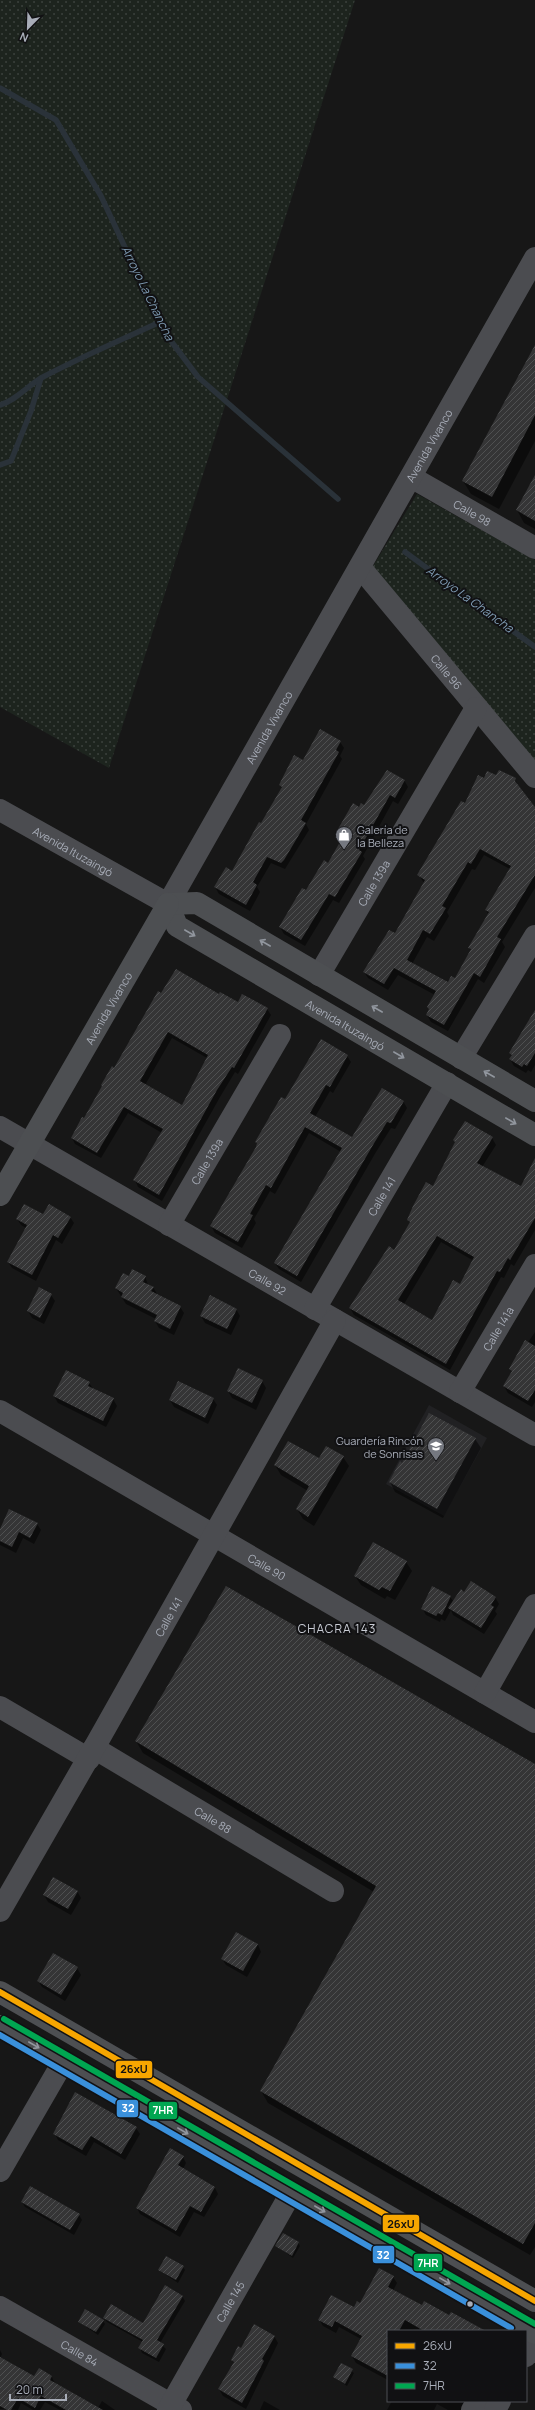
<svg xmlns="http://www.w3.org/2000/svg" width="535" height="2410" font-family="Manrope,sans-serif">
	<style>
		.built { fill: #212123 }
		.grass { fill: url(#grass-dots) }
		.shadow { fill: #0007; fill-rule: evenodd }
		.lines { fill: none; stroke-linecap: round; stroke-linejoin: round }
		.stream { stroke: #2a3239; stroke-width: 5.5 }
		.building { fill: url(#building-hatch); fill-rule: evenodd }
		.minor { stroke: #4b4c50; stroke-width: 22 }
		.major { stroke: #4d4f52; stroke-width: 22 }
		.bus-1-casing { stroke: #111113; stroke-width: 9 }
		.bus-2-casing { stroke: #111113; stroke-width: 9 }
		.bus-3-casing { stroke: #111113; stroke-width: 9 }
		.bus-1 { stroke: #f7a600; stroke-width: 6 }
		.bus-2 { stroke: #3a90db; stroke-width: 6 }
		.bus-3 { stroke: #00a651; stroke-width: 6 }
		.oneway { stroke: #91969e }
		.bus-dot { fill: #a8adb8; stroke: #111113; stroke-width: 1.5 }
		.labels { text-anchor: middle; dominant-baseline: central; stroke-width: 4; stroke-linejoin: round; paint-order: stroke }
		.street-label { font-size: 11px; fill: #a8adb8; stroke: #111113 }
		.poi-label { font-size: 11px; fill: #a8adb8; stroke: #111113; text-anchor: start }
		.water-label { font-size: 12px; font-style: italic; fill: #7f9bb3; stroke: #111113 }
		.neighbourhood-label { font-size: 12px; letter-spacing: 1px; fill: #c9ccd4; stroke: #111113 }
		.line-badge { stroke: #111113; stroke-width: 1.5 }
		.badge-label { font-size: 11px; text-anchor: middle; font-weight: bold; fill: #fff }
		.pale-badge-label { font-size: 11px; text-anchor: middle; font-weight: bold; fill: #111 }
	</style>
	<defs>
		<pattern id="grass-dots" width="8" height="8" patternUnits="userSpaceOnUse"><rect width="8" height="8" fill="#1d241e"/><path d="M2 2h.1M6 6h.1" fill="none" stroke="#3b413d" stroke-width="1.8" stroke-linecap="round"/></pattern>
		<pattern id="building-hatch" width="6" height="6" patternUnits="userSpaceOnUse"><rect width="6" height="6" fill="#353536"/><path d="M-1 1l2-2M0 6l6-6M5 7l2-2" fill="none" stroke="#4f5051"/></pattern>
	</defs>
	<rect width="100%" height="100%" fill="#171717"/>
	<!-- built -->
	<path class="built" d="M429 1405 487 1438 444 1516 386 1484Z"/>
	<!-- grass -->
	<g class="grass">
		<path d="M0 0H355L109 768 0 707Z"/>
		<path d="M417 494 535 560V763L370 571Z"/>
	</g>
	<!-- shadow -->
	<g class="shadow">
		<path d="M535 347V441L499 509 471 494 463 481Z"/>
		<path d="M535 477V529L524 523 517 510Z"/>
		<path d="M340 742 344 748 340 756 342 759 306 824 309 830 285 869 271 863 257 887 260 892 250 911 219 894 215 887 233 872 282 789 280 785 303 761Z"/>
		<path d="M496 777 515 779 535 824V888L502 942 505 947 484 983 478 979 448 1031 431 1022 427 1015 430 1010 428 1007 435 995 398 975 388 990 368 978 364 972 395 935 424 883 419 875 465 804 485 779ZM484 855 510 869 486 910 488 914 469 948 471 951 455 979 449 983 412 964 427 937 434 941 449 916 447 912 472 869 475 870Z"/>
		<path d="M404 780 408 787 398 804 393 801 363 856 365 859 339 903 333 900 305 946 284 934 280 927 329 864 343 836 339 829 359 808Z"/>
		<path d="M162 994 219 996 238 1003 267 1009 271 1015 238 1074 235 1072 220 1097 162 1201 138 1187 135 1180 162 1133 128 1113 101 1158 75 1144 72 1138ZM172 1038 207 1058 182 1107 145 1085Z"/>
		<path d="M535 1019V1065L531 1072 528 1070 526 1073 514 1066 510 1059 512 1056 511 1053Z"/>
		<path d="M347 1056 351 1062 333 1093 330 1091 315 1117 352 1138 403 1101 407 1108 395 1129 391 1128 376 1152 301 1282 279 1269 275 1263 341 1152 309 1133 275 1194 270 1191 254 1219 256 1223 242 1248 215 1233 211 1226 286 1100Z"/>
		<path d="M492 1138 496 1145 482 1167 521 1187 535 1178V1230L514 1266 511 1264 504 1278 501 1277 450 1370 354 1315 350 1308 395 1251 410 1224 408 1220 433 1188 455 1143 454 1140ZM441 1242 474 1261 460 1285 432 1321 404 1304Z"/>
		<path d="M43 1216 70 1217 74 1223 62 1244 56 1240 36 1281 12 1268 8 1262 26 1228 21 1225 17 1219Z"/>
		<path d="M145 1276 148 1285 153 1287 157 1294 180 1307 184 1313 174 1335 159 1328 155 1321 156 1319 126 1304 116 1288 130 1277Z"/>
		<path d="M51 1295 55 1301 44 1324 32 1318 28 1311Z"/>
		<path d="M236 1309 240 1316 231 1335 205 1323 201 1316Z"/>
		<path d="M535 1332V1402L532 1407 508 1393 504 1386 512 1372 510 1369Z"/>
		<path d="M262 1381 266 1388 256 1410 232 1398 228 1391Z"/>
		<path d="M89 1383 94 1390 113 1399 117 1406 106 1427 58 1403 54 1396Z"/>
		<path d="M213 1399 217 1405 208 1424 174 1407 170 1400Z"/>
		<path d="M475 1439 481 1448 443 1518 395 1492 390 1482 403 1464Z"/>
		<path d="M343 1457 349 1466 314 1526 303 1519 297 1509 308 1491 281 1475 275 1465Z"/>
		<path d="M37 1524 41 1530 34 1544 23 1538 16 1553 0 1545V1531Z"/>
		<path d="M406 1562 412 1571 395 1600 387 1596 385 1599 361 1585 355 1576Z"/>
		<path d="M464 1593 495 1597 499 1604 495 1611 497 1614 484 1634 453 1615 451 1610 445 1621 441 1619 440 1622 426 1615 422 1608 450 1597 454 1602Z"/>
		<path d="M136 1741 535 1765V2247L530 2255 268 2103 261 2091 374 1892 143 1753Z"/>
		<path d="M77 1891 81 1898 71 1915 48 1902 44 1895Z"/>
		<path d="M237 1933 258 1945 261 1952 247 1977 226 1965 222 1959Z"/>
		<path d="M77 1968 81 1975 65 2001 42 1987 38 1981Z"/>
		<path d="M136 2128 140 2134 125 2160 94 2142 86 2156 58 2140 55 2134Z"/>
		<path d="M183 2157 186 2163 183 2169 215 2188 218 2194 204 2217 194 2212 180 2237 140 2214 137 2208Z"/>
		<path d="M22 2202 79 2215 82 2220 74 2235 25 2207Z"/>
		<path d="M298 2242 300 2246 293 2258 277 2246Z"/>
		<path d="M183 2267 185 2270 178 2283 159 2270Z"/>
		<path d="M393 2277 397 2283 393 2291 422 2307 484 2331H388V2380L356 2363 352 2356 361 2339 339 2327 336 2333 323 2326 319 2319 354 2309Z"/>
		<path d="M182 2296 185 2301 160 2343 166 2349 159 2362 142 2353 140 2348 143 2342 107 2322 104 2318 143 2324Z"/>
		<path d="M103 2321 105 2324 98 2335 79 2322Z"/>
		<path d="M274 2336 278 2343 246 2409 223 2396 219 2389 234 2364 232 2360 242 2349Z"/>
		<path d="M0 2350 2 2354 0 2358Z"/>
		<path d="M341 2364 354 2373 347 2386 334 2377Z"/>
		<path d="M39 2370 52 2377 55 2384 98 2408 102 2401 115 2410H60L45 2402 40 2410H33L21 2403 18 2410 0 2409V2393L35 2378Z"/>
		<path d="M264 2401 280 2410H260Z"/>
		<path d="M392 2401H466L461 2410H448L437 2404 434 2410H387Z"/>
	</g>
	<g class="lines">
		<!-- stream -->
		<g class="stream">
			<path d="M0 88 56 120 101 196 165 333 198 377 338 499"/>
			<path d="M0 405C17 400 28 385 43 377 81 357 121 340 160 322"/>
			<path d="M0 465 11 461 31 411 41 378"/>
			<path d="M405 552 535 647"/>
		</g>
	</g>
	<!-- building -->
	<g class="building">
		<path d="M535 345V415L492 497 462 481Z"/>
		<path d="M535 475V521L516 510Z"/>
		<path d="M320 729 341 741 336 750 339 752 301 820 306 823 284 860 281 863 267 857 253 882 257 885 246 905 214 887 226 867 232 871 259 822 261 823 282 787 279 785 294 755 303 760Z"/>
		<path d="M387 770 405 780 395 798 390 795 359 850 362 852 335 897 329 894 301 940 279 927 302 888 306 890 324 860 328 863 345 833 338 829 353 803 359 807 361 803 364 805Z"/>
		<path d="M499 770 516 778 515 781 535 807V875L497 937 501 939 480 977 474 973 444 1025 426 1015 429 1009 427 1007 436 991 394 968 384 984 363 972 389 930 395 933 425 880 417 875 461 801 465 803 478 775 484 778 487 771 496 775ZM480 849 511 866 485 910 489 912 468 948 471 949 455 978 451 976 448 982 407 960 423 930 430 934 446 908 442 906 468 862 471 864Z"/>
		<path d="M176 969 219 994 220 992 238 1002 242 994 268 1008 234 1068 232 1067 217 1090 159 1195 133 1180 163 1129 124 1107 97 1153 71 1138 82 1117 84 1118 102 1086 101 1085 112 1066 114 1068 158 991 161 993ZM168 1032 208 1055 182 1105 140 1081Z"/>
		<path d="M535 1010V1053L527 1066 524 1064 522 1067 509 1059 512 1055 509 1053Z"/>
		<path d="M321 1039 348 1055 330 1087 326 1085 310 1113 352 1137 382 1088 404 1101 391 1123 387 1122 373 1145 297 1276 274 1263 342 1148 305 1127 271 1188 266 1185 250 1214 253 1215 238 1242 210 1226 256 1147 257 1143 255 1142 281 1097 285 1099Z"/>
		<path d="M465 1121 493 1137 477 1163 521 1186 535 1158V1218L510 1260 508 1258 500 1272 497 1271 446 1364 349 1308 389 1246 394 1250 410 1222 407 1220 413 1206 426 1182 433 1186 455 1142 453 1140ZM437 1236 474 1257 460 1284 453 1280 432 1320 398 1300Z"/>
		<path d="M24 1204 43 1214 49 1204 71 1217 58 1238 53 1235 32 1275 7 1262 27 1225 16 1219Z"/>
		<path d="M132 1269 146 1276 143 1282 154 1287 151 1291 181 1306 170 1329 154 1321 157 1315 121 1297 123 1293 115 1288 123 1273 129 1276Z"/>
		<path d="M39 1287 52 1294 40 1318 27 1311Z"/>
		<path d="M210 1295 237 1309 227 1329 200 1316Z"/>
		<path d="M525 1340 535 1346V1390L528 1401 503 1386 512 1371 509 1369Z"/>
		<path d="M238 1368 263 1380 252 1403 227 1391Z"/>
		<path d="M66 1370 90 1382 88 1386 114 1398 103 1421 53 1396Z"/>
		<path d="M178 1381 214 1398 205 1418 169 1400Z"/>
		<path d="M429 1413 476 1438 437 1509 389 1482 400 1461 402 1463Z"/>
		<path d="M288 1441 319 1458 326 1446 344 1456 308 1517 296 1509 309 1486 274 1465Z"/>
		<path d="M9 1509 38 1523 30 1538 19 1532 12 1547 0 1541V1529Z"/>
		<path d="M373 1542 407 1561 390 1591 382 1587 379 1590 354 1576Z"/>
		<path d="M471 1581 496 1597 491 1605 494 1607 481 1628 448 1608 461 1589 464 1592Z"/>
		<path d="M226 1586 535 1764V2223L523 2244 260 2091 376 1886 135 1741Z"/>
		<path d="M432 1586 451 1596 442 1615 438 1613 436 1616 421 1609Z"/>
		<path d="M53 1877 78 1891 68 1909 43 1895Z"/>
		<path d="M236 1932 258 1944 243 1971 221 1959Z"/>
		<path d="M53 1953 78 1967 61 1995 37 1981Z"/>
		<path d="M75 2092 137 2127 121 2154 91 2136 82 2150 53 2134Z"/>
		<path d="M170 2148 184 2156 178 2165 215 2187 201 2212 190 2206 176 2231 136 2208Z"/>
		<path d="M30 2186 80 2214 70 2230 21 2202Z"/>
		<path d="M283 2233 299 2242 292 2256 275 2246Z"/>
		<path d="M166 2256 184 2266 176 2280 158 2270Z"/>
		<path d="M379 2268 394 2276 388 2287 422 2305 424 2301 449 2315 451 2312 486 2331H424L405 2320 399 2331H388V2376L351 2356 362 2336 335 2321 332 2327 318 2320 331 2295 354 2307 357 2301 360 2303Z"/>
		<path d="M165 2285 183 2296 157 2340 164 2344 156 2358 138 2348 143 2340 103 2318 111 2304 143 2323Z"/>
		<path d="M85 2309 104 2320 96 2332 78 2322Z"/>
		<path d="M254 2324 275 2336 262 2359 264 2361 242 2403 218 2389 234 2362 231 2360 238 2346 241 2348Z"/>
		<path d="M0 2357 34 2376 39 2368 52 2376 50 2380 103 2410H66L41 2396 35 2408 18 2398 11 2410H7L0 2406Z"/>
		<path d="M341 2363 353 2369 345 2384 333 2377Z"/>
	</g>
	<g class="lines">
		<!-- minor -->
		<g class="minor">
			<path id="s1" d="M411 477 535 548"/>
			<path id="s2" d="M360 567 535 777"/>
			<path id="s3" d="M0 810 168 904 535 258"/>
			<path id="s4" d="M319 975 476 708"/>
			<path d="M461 1058 535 936"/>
			<path id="s5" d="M0 1127 535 1435"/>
			<path id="s6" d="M169 1225 280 1035"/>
			<path id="s7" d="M315 1309 447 1083"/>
			<path id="s8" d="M460 1392 535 1265"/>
			<path id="s9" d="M0 1411 535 1722"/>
			<path d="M485 1693 535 1605"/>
			<path d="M0 1707 89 1759"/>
			<path id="s10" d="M94 1748 333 1891"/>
			<path id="s11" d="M0 1911 94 1748 335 1320"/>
			<path d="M0 2171 63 2062"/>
			<path id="s12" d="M0 2307 181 2410"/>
			<path d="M526 2356 535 2341"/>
			<path id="s13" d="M168 2410 291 2193"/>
			<path d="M472 2410 478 2401"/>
			<path d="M495 2410 500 2401"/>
		</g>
		<!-- major -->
		<g class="major">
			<path id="s14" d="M168 904 177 926 535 1135"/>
			<path d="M168 904 197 903 535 1101"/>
			<path id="s15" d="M0 1195 168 904"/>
			<path d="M0 1992 535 2301"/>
			<path d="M0 2026 535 2333"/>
		</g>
		<!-- bus-1 casing -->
		<g class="bus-1-casing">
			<path id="bus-1" d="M0 1992 535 2301"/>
		</g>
		<!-- bus-2 casing -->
		<g class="bus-2-casing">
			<path id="bus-2" d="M0 2035 511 2328"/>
		</g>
		<!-- bus-3 casing -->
		<g class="bus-3-casing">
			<path id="bus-3" d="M4 2019 535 2324"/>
		</g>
		<!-- bus-1 -->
		<use href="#bus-1" class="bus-1"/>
		<!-- bus-2 -->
		<use href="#bus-2" class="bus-2"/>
		<!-- bus-3 -->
		<use href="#bus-3" class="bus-3"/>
	</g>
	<!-- one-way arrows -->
	<defs><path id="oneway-shaft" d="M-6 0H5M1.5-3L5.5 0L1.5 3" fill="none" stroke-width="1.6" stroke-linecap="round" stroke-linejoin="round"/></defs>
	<g class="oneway">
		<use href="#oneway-shaft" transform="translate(190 933) rotate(30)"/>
		<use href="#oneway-shaft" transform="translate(265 943) rotate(-150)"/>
		<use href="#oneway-shaft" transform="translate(377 1009) rotate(-150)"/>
		<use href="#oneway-shaft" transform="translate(399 1055) rotate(30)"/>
		<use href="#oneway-shaft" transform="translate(489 1074) rotate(-150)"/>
		<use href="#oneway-shaft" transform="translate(511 1121) rotate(30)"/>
		<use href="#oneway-shaft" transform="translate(34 2045) rotate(30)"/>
		<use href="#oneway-shaft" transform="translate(183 2131) rotate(30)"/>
		<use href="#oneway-shaft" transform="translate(320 2209) rotate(30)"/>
		<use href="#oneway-shaft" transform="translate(445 2281) rotate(30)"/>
	</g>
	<!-- icons -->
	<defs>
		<g id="shop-pin" transform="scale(0.9)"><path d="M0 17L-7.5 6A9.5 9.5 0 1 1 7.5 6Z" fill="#757880" stroke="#111113"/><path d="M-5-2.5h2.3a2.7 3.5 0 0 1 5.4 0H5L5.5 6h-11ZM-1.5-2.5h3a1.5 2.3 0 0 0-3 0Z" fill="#fff"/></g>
		<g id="school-pin" transform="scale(0.9)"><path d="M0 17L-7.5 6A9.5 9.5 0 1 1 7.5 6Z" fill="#757880" stroke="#111113"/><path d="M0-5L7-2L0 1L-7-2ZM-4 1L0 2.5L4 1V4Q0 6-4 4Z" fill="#fff"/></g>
	</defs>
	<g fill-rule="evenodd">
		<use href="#shop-pin" x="344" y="835"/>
		<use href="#school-pin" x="436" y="1446"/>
	</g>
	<!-- markers -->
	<circle class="bus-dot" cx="470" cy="2304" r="3.5"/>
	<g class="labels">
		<!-- street labels -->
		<g class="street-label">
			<text stroke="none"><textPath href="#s3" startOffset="720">Avenida Vivanco</textPath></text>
			<text stroke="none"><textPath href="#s1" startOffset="71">Calle 98</textPath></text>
			<text stroke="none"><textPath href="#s2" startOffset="136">Calle 96</textPath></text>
			<text stroke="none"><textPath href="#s3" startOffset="396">Avenida Vivanco</textPath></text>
			<text stroke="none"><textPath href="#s3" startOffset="84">Avenida Ituzaingó</textPath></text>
			<text stroke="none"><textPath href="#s4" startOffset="107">Calle 139a</textPath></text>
			<text stroke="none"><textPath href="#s15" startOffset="216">Avenida Vivanco</textPath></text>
			<text stroke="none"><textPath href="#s14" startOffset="219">Avenida Ituzaingó</textPath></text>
			<text stroke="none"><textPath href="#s6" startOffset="74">Calle 139a</textPath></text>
			<text stroke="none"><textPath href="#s7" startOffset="131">Calle 141</textPath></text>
			<text stroke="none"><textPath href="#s5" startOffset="309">Calle 92</textPath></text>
			<text stroke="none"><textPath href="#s8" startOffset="74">Calle 141a</textPath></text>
			<text stroke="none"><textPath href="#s9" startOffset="309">Calle 90</textPath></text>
			<text stroke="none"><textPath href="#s11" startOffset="339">Calle 141</textPath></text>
			<text stroke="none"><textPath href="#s10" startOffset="139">Calle 88</textPath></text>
			<text stroke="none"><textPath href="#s13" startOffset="125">Calle 145</textPath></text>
			<text stroke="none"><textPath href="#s12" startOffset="92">Calle 84</textPath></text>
		</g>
		<!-- poi labels -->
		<g class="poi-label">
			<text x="357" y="829">Galería de<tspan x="357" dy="13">la Belleza</tspan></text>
			<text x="423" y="1440" text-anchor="end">Guardería Rincón<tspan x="423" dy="13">de Sonrisas</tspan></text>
		</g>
		<!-- water labels -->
		<g class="water-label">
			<text transform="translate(148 293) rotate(64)">Arroyo La Chancha</text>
			<text transform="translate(470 599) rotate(36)">Arroyo La Chancha</text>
		</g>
		<!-- neighbourhood labels -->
		<g class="neighbourhood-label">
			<text x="337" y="1628">CHACRA 143</text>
		</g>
	</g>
	<g class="line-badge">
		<rect x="115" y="2060" width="38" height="19" rx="4" fill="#f7a600"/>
		<rect x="116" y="2099" width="23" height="19" rx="4" fill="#3a90db"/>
		<rect x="148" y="2101" width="30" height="19" rx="4" fill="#00a651"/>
		<rect x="382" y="2214" width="38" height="19" rx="4" fill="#f7a600"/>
		<rect x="372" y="2245" width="23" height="19" rx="4" fill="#3a90db"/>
		<rect x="413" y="2253" width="30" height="19" rx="4" fill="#00a651"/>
	</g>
	<g class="badge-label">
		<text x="128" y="2112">32</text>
		<text x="163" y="2114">7HR</text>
		<text x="383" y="2259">32</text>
		<text x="428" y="2267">7HR</text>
	</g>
	<g class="pale-badge-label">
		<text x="134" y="2073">26xU</text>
		<text x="401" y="2228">26xU</text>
	</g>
	<!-- legend -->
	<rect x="387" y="2330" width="140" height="72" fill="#111113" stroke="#4d4f55"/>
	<rect x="395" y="2343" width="20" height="6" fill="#f7a600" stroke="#4d4f55"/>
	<text x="423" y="2350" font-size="12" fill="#a8adb8">26xU</text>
	<rect x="395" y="2363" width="20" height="6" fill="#3a90db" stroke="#4d4f55"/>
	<text x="423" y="2370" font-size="12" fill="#a8adb8">32</text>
	<rect x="395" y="2383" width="20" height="6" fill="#00a651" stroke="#4d4f55"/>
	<text x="423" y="2390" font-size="12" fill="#a8adb8">7HR</text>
	<!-- north arrow -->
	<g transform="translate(28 28) rotate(203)" stroke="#111113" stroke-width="3" paint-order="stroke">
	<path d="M0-3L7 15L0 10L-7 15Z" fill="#a8adb8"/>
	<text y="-6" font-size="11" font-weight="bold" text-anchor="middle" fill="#a8adb8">N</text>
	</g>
	<!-- scale -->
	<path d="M10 2394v6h56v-6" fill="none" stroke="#a8adb8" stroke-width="2"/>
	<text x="16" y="2394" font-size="12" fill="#a8adb8" stroke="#111113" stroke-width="3" paint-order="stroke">20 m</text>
</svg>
